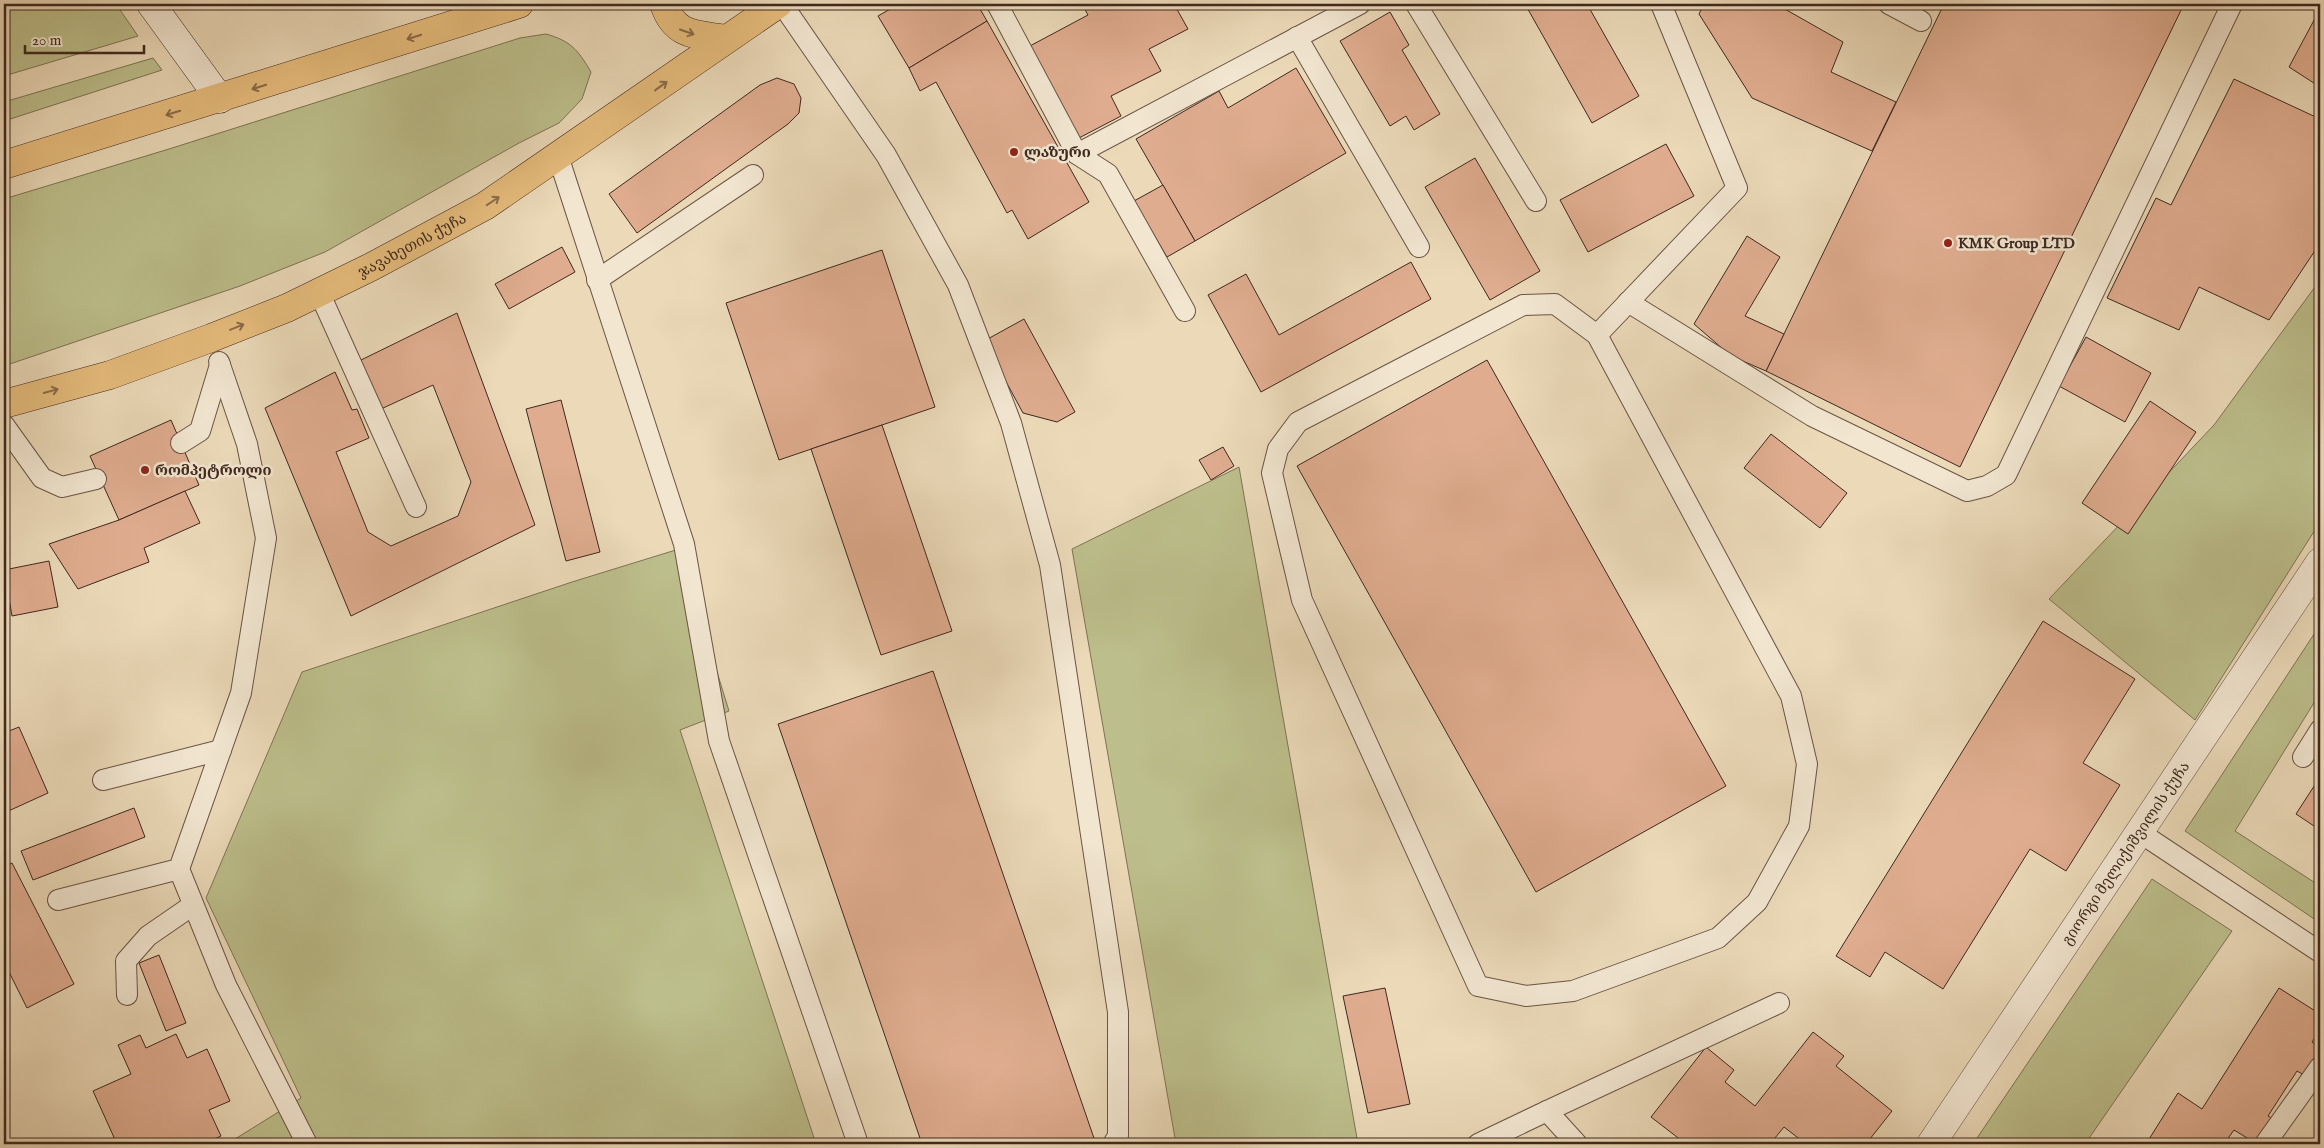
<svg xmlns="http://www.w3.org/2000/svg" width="2324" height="1148" font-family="'IM FELL English','Noto Serif Georgian',serif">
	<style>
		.green { fill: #bcbe8b; stroke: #7e7355 }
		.building { fill: #dfac8f; stroke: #3f281f }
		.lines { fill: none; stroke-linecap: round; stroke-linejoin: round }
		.service-casing { stroke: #6a5445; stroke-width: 22 }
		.minor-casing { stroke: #6a5445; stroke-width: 29 }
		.secondary-casing { stroke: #3f281f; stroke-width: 29 }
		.primary-casing { stroke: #3f281f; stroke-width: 29 }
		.service { stroke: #f2e6d1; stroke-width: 20 }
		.minor { stroke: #f2e6d1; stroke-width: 28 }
		.secondary { stroke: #f2e6d1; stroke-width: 28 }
		.primary { stroke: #e6bc7c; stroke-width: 28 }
		.oneway { stroke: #8a6b49 }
		.poi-dot { fill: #8f2418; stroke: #f2e6d1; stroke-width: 2 }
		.labels { text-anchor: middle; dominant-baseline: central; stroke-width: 5; stroke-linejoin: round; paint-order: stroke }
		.poi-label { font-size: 15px; font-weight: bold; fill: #3f281f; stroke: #f2e6d1; text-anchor: start }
		.street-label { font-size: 15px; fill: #3f281f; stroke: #f2e6d1 }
	</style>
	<rect width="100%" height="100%" fill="#ebd9b8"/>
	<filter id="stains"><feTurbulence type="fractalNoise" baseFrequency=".004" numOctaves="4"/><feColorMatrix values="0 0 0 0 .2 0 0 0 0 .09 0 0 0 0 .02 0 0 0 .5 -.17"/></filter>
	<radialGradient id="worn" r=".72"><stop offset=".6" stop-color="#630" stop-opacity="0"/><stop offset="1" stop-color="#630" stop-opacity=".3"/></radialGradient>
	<!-- green -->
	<g class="green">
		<path d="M4 4H116L138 36 4 76Z"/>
		<path d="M546 34C571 41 578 50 591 72L582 99 559 123 519 143 325 252 240 286 4 366V199L169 149 520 38Z"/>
		<path d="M153 58 162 70 4 121V102Z"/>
		<path d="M2320 280V522L2195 720 2049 599 2214 425Z"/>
		<path d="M1239 467 1358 1144H1176L1072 549Z"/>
		<path d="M679 549 729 711 680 730 816 1144H227L301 1098 206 898 302 672 572 582Z"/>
		<path d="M2320 625V693L2235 831 2320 886V923L2185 831Z"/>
		<path d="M2152 879 2232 931 2085 1144H1973Z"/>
	</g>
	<!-- building -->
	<g class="building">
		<path d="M899 4H977L987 21 909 68 878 16Z"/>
		<path d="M1082 4H1174L1188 29 1149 49 1161 71 1111 96 1121 116 1077 139 1028 47 1088 15Z"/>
		<path d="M1525 4H1587L1639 96 1592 123Z"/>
		<path d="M1704 4H1776L1843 42 1831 72 1896 102 1872 151 1752 98 1699 14Z"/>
		<path d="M1944 4H2184L1960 467 1766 371Z"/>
		<path d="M2320 9V87L2289 67Z"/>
		<path d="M1390 12 1409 45 1402 50 1440 114 1414 130 1406 116 1390 126 1340 41Z"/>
		<path d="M987 21 1089 202 1028 239 1012 210 1007 213 936 82 920 91 909 68Z"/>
		<path d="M1296 68 1346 153 1195 241 1136 139 1219 91 1228 108Z"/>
		<path d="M777 78 794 84 801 98 799 113 788 124 637 233 609 194 760 85Z"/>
		<path d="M2234 79 2320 119V243L2269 320 2199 287 2179 330 2107 298 2156 198 2171 205Z"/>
		<path d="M1666 144 1694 196 1588 252 1560 200Z"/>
		<path d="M1475 158 1540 271 1490 300 1425 187Z"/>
		<path d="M1163 185 1195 241 1167 257 1134 201Z"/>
		<path d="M1747 236 1780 257 1745 316 1784 334 1766 371 1731 356 1694 324Z"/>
		<path d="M562 247 575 272 509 309 495 284Z"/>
		<path d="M882 250 935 407 779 460 726 303Z"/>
		<path d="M1411 262 1431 299 1261 392 1208 295 1246 274 1279 335Z"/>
		<path d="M457 313 535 525 351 616 265 408 335 372 352 410 357 409 369 438 336 452 368 532 391 546 458 516 471 482 433 385 381 409 359 361Z"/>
		<path d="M1024 319 1075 412 1057 422 1023 413 984 341Z"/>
		<path d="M2086 337 2151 373 2125 422 2059 386Z"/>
		<path d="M1487 360 1726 786 1536 892 1297 466Z"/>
		<path d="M561 400 600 552 566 561 526 409Z"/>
		<path d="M2150 401 2196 432 2128 534 2082 503Z"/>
		<path d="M171 420 199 485 119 520 90 456Z"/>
		<path d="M882 425 952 631 881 655 811 449Z"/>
		<path d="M1771 434 1847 493 1820 528 1744 468Z"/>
		<path d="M1223 447 1234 466 1211 480 1199 460Z"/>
		<path d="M185 491 200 523 144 548 149 562 78 589 49 544 119 520Z"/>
		<path d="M49 561 58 607 12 616 4 570Z"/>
		<path d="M2043 621 2135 679 2083 763 2120 785 2066 871 2030 849 1943 989 1885 952 1870 977 1836 956Z"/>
		<path d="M933 671 1096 1144H922L778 724Z"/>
		<path d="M19 727 48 793 4 813V733Z"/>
		<path d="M2320 777V830L2296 814Z"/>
		<path d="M134 808 145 837 33 880 21 851Z"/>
		<path d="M12 863 74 984 27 1008 4 962V867Z"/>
		<path d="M159 955 186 1023 166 1031 139 963Z"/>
		<path d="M4 984 10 995 4 999Z"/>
		<path d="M1385 988 1410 1104 1368 1113 1343 996Z"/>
		<path d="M2279 988 2320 1014V1030L2312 1042 2320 1048 2304 1075 2297 1071 2268 1116 2275 1120 2257 1144 2234 1130 2224 1144H2146L2178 1093 2202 1109Z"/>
		<path d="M1813 1032 1844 1056 1836 1066 1892 1111 1866 1144H1806L1784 1127 1770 1144H1686L1651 1117 1706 1047 1734 1070 1725 1082 1755 1106Z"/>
		<path d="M176 1034 187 1058 207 1049 230 1101 209 1110 221 1136 204 1144H117L93 1091 131 1074 118 1045 140 1035 146 1048Z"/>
	</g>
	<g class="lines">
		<!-- service casing -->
		<g class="service-casing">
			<g id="service">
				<path d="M782 4 886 155 958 285 1011 423 1050 565 1118 1012V1136L1113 1144"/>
				<path d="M997 4 1077 154 1108 174 1185 311"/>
				<path d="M1416 4 1536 201"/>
				<path d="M1889 4 1921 21"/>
				<path d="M1297 37 1419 247"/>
				<path d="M1077 154 1360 4"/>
				<path d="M558 156 684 544 719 741 858 1144"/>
				<path d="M597 280 753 175"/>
				<path d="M319 292 416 507"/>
				<path d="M1628 302 1812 416 1967 491 1987 486 2006 475 2232 4"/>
				<path d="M1555 304 1597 335 1791 696 1807 764 1799 826 1757 902 1718 938 1573 991 1526 996 1478 986 1302 600 1272 473 1278 449 1298 422 1523 305Z"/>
				<path d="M1597 335 1737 188 1661 4"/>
				<path d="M4 425 42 478 62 487 96 479"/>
				<path d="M181 443 200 431 220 365 219 362"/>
				<path d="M2303 757 2320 730"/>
				<path d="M103 780 221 750"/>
				<path d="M2139 832 2320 952"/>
				<path d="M179 869 226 985 307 1144"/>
				<path d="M58 900 179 869 241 693 266 538 247 444 220 365"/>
				<path d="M127 995 126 961 148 936 193 905"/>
				<path d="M1478 1144 1547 1111"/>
				<path d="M1577 1144 1547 1111 1779 1003"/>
				<path d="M2265 1144 2320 1067"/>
			</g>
		</g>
		<!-- minor casing -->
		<g class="minor-casing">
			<g id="minor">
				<path id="s1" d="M1931 1144 2320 562"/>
			</g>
		</g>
		<!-- secondary casing -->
		<g class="secondary-casing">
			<path id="secondary" d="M151 4 220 99"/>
		</g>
		<!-- primary casing -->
		<g class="primary-casing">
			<g id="primary">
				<path d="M664 4C675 37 696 34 726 39"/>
				<path d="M4 165 519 4"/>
				<path id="s2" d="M4 404 110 375 211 338 287 308 371 267 485 206 778 4"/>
			</g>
		</g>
		<!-- service -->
		<use href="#service" class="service"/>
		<!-- minor -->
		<use href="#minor" class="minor"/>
		<!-- secondary -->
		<use href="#secondary" class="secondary"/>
		<!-- primary -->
		<use href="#primary" class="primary"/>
	</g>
	<!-- one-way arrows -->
	<defs><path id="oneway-shaft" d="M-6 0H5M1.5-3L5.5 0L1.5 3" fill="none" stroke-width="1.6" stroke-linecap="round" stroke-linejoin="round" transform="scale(1.25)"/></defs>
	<g class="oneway">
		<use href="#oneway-shaft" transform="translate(687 32) rotate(19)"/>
		<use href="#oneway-shaft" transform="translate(414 37) rotate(162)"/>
		<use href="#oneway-shaft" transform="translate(661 86) rotate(-36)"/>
		<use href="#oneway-shaft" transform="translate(259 87) rotate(162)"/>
		<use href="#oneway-shaft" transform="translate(173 113) rotate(163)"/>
		<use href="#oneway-shaft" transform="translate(493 201) rotate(-34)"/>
		<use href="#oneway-shaft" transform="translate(237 327) rotate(-22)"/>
		<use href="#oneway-shaft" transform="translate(51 391) rotate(-15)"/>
	</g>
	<!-- markers -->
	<g class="poi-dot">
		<circle cx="1014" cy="152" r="5"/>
		<circle cx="1948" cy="243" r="5"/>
		<circle cx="145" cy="470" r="5"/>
	</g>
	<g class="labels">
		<!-- poi labels -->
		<g class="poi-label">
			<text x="1024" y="152">ლაზური</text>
			<text x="1958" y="243">KMK Group LTD</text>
			<text x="155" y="470">რომპეტროლი</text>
		</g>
		<!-- street labels -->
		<g class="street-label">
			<text stroke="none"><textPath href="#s2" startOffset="439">ჯავახეთის ქუჩა</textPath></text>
			<text stroke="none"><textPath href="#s1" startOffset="350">გიორგი მელიქიშვილის ქუჩა</textPath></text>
		</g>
	</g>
	<!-- margin -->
	<rect width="2324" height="1148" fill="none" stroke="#ebd9b8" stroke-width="20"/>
	<rect x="5" y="5" width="2314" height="1138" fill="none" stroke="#3f281f" stroke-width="2.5"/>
	<rect x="10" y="10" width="2304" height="1128" fill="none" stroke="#3f281f"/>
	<!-- scale -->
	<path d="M25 45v8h119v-8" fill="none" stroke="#3f281f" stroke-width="2.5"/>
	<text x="32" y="45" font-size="15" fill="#3f281f" stroke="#f2e6d1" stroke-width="4" paint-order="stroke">20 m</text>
	<rect width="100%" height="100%" filter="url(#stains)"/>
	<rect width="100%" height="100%" fill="url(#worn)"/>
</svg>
